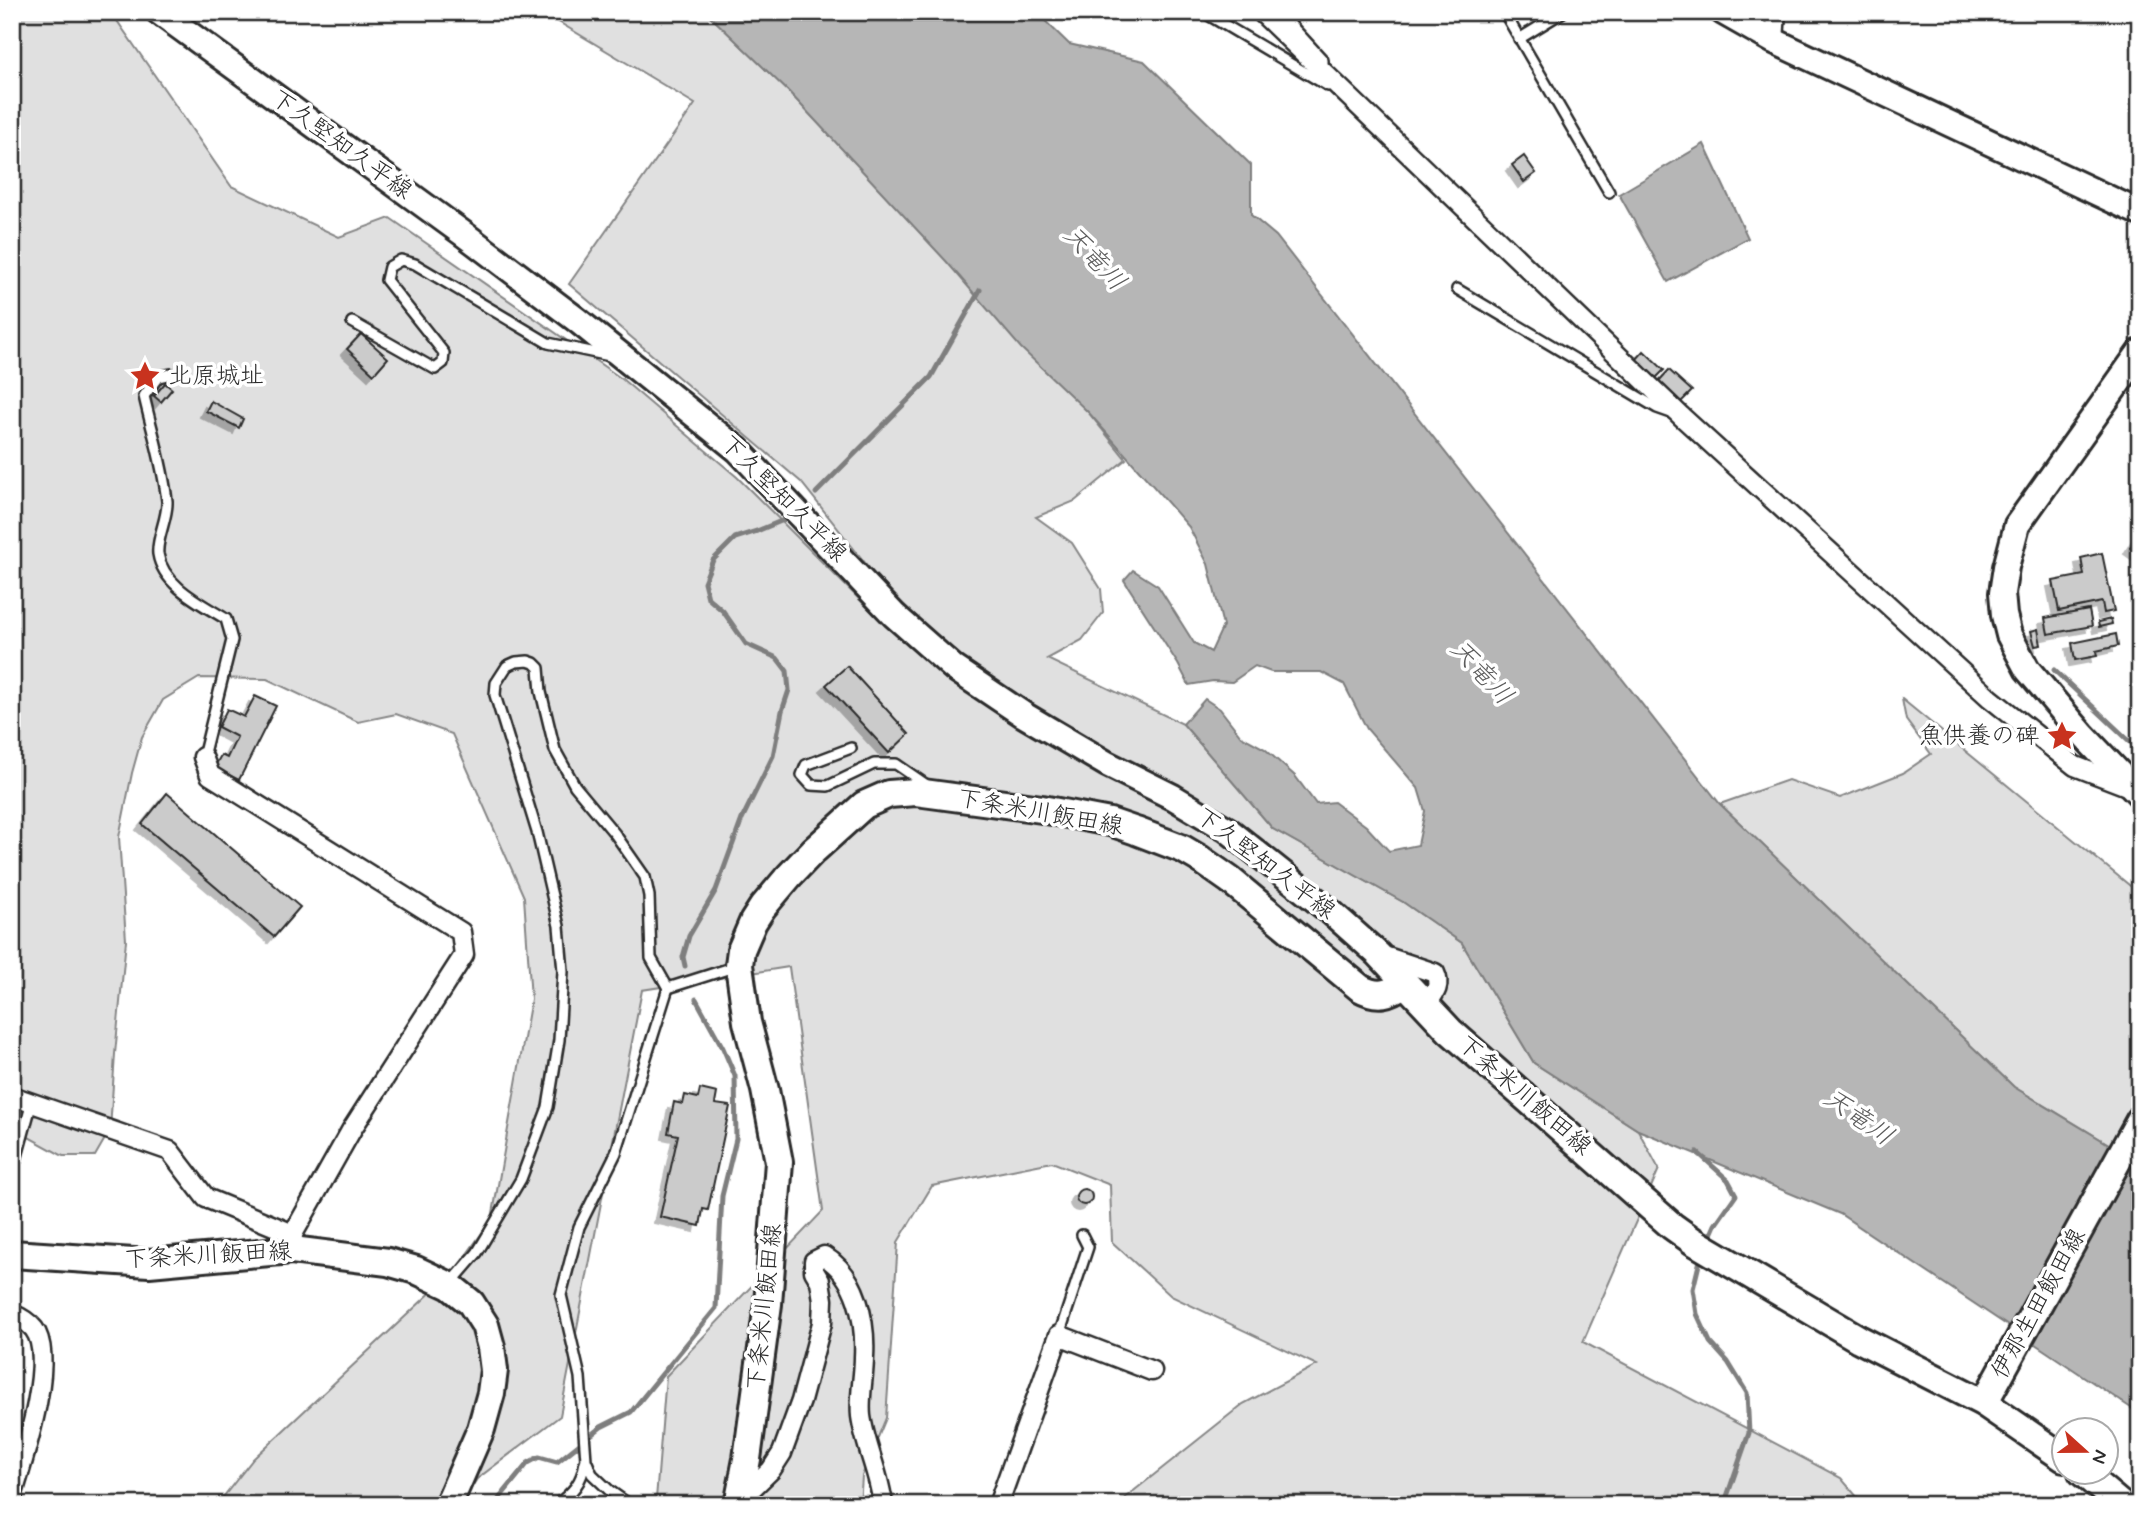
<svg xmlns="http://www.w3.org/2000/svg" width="2152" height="1517" font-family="Mynerve,'Klee One',sans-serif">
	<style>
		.green { fill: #e0e0e0; stroke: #868686; stroke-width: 2 }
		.water { fill: #b6b6b6; stroke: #7e7e7e; stroke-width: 2 }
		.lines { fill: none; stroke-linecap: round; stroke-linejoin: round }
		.stream { stroke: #7e7e7e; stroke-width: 5 }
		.building { fill: #cbcbcb; stroke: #2b2b2b; stroke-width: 2; filter: url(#shadow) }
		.lane-casing { stroke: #2b2b2b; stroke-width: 14 }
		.street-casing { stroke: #2b2b2b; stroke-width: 23 }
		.secondary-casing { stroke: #2b2b2b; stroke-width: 30 }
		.primary-casing { stroke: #2b2b2b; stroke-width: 32 }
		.lane { stroke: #fff; stroke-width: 9 }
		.street { stroke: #fff; stroke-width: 18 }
		.secondary { stroke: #fff; stroke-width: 24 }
		.primary { stroke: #fff; stroke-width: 26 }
		.labels { text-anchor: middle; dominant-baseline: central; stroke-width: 7; stroke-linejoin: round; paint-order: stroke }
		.street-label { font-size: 24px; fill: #2b2b2b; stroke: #fff }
		.poi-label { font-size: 24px; fill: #2b2b2b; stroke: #fff; text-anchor: start }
		.water-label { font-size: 26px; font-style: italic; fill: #5c5c5c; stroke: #fff }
	</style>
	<defs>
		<filter id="shadow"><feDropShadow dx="-6" dy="6" stdDeviation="0" flood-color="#0004"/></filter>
	</defs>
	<rect width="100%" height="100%" fill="#fff"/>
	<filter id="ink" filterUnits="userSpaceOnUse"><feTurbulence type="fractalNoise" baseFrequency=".0143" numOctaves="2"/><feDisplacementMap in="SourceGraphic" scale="14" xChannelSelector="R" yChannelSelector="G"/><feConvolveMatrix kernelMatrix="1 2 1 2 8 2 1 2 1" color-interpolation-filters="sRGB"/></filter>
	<g filter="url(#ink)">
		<!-- green -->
		<g class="green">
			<path d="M12 12H111L231 186 339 237 390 218 622 379 737 477 878 618 928 629 874 574 801 482 569 284 695 104 542 12H706L789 92 1089 413 1126 459 1075 501 1036 517 1072 543 1101 589 1103 613 1082 640 1047 659 1183 724 1273 829 1403 902 1462 943 1534 1063 1638 1130 1659 1169 1583 1342 1841 1478 1864 1505H1116L1243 1404 1317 1365 1171 1296 1112 1242 1110 1185 1052 1162 932 1186 898 1242 886 1418 862 1476 860 1505H653L656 1499 666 1376 823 1211 789 967 642 990 560 1416 477 1479 460 1505H217L253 1459 456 1269 492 1219 531 999 524 897 452 734 396 714 358 722 267 679 199 678 163 700 142 737 132 773 119 837 126 940 115 1054 110 1130 95 1156H63L12 1128Z"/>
			<path d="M1902 699 2140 894V1163L2014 1087 1720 804 1788 780 1840 798 1903 773 1931 754 1906 720Z"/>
		</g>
		<!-- water -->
		<g class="water">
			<path d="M706 12H1036L1069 44 1144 61 1251 165V215L1276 236 1720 804 2014 1087 2140 1163V1414L1840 1214 1638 1130 1534 1063 1462 943 1403 902 1273 829 1183 724 1205 699 1220 709 1241 736 1265 749 1295 776 1316 804 1334 802 1366 826 1389 851 1418 845 1425 811 1418 788 1367 729 1344 684 1321 672H1271L1255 666 1232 682 1213 681 1189 685 1178 664 1124 580 1133 570 1158 586 1194 643 1211 652 1223 626 1208 564 1189 527 1089 413 1021 348 946 261 789 92Z"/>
			<path d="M1704 144 1748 238 1668 282 1619 194Z"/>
		</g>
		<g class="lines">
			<!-- stream -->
			<g class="stream">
				<path d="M816 493 931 377 980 290"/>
				<path d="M2054 670 2140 751"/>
				<path d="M685 966 683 957 689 936 716 890 742 819 773 756 782 711 789 690 787 671 777 658 746 644 723 611 708 598 704 582 713 560 735 538 757 531 786 519"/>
				<path d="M1697 1152 1728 1180 1736 1195 1715 1225 1708 1241"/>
				<path d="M1701 1256 1693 1289 1697 1314 1710 1342 1728 1362 1747 1393 1749 1433 1724 1505"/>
				<path d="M494 1505 528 1463 539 1457 557 1462 601 1427 631 1412 716 1308 722 1196 736 1139 735 1076 723 1048 696 999"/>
			</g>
		</g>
		<!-- building -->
		<g class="building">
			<path d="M1524 156 1536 173 1524 182 1512 165Z"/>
			<path d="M361 334 388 358 374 374 347 349Z"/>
			<path d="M1644 351 1664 370 1655 379 1635 361Z"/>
			<path d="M1669 370 1692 391 1681 402 1658 382Z"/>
			<path d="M165 383 172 389 161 402 154 396Z"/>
			<path d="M211 401 243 419 239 428 206 411Z"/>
			<path d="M2139 533H2140V555L2130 548Z"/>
			<path d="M2102 553 2114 611 2104 613 2102 602 2059 611 2053 581 2084 575 2081 558Z"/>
			<path d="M2089 610 2092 626 2048 634 2045 618Z"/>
			<path d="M2111 619 2112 624 2099 627 2098 622Z"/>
			<path d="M2038 629 2041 645 2035 646 2031 631Z"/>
			<path d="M2116 634 2118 646 2096 651 2097 656 2075 660 2072 643Z"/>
			<path d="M847 666 909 734 889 753 826 685Z"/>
			<path d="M255 696 276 706 239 780 214 768 221 755 227 758 237 737 218 727 227 709 244 717Z"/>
			<path d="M167 793 300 907 274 937 142 824Z"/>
			<path d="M700 1089 717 1093 715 1104 730 1106 708 1210 703 1209 700 1226 660 1217 678 1135 668 1133 674 1102 683 1104 685 1095 698 1098Z"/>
			<circle cx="1084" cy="1197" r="8"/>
		</g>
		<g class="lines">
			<!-- lane casing -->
			<g class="lane-casing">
				<g id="lane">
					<path d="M1203 12 1328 86"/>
					<path d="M1279 12 1323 60V63"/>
					<path d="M1504 12 1609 192"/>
					<path d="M1519 39 1563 12"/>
					<path d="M1457 289 1657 408 1674 414"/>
					<path d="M352 322 435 369 443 363 444 353 386 280 389 267 401 260 415 264 548 343 610 356"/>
					<path d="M171 374 158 377 144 396C152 431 163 465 167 501 168 518 156 539 158 554 163 586 202 604 226 619L232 640 203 757"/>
					<path d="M851 748 806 765 802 775 811 785 828 786 874 764H896L928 786"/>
					<path d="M13 1171 32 1102"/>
					<path d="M452 1282 477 1253 521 1179 548 1107 559 1040 563 971 559 926 537 832 495 695 496 683 507 666 516 662 528 661 534 663 539 668 541 692 555 750 575 786 615 834 645 877 649 896 651 958 668 988 737 966"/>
					<path d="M1059 1335 1088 1247 1082 1235"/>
					<path d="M556 1505C572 1493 582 1483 585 1462"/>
					<path d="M630 1505 610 1491 592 1474 586 1460 580 1377 561 1295 579 1227 616 1153 668 988"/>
				</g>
			</g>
			<!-- street casing -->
			<g class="street-casing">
				<g id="street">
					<path d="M1261 12 1681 416 1990 698 2075 766 2127 786"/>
					<path d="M1774 41 1776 12"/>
					<path d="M203 757 210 775 461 932 464 955 352 1129 293 1234 292 1250"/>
					<path d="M1378 954 1435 973C1442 987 1433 995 1425 1006"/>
					<path d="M12 1096 170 1151 206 1198 293 1234"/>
					<path d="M12 1314C20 1317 28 1322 34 1329 57 1359 22 1463 12 1497"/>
					<path d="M739 1501 771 1470 782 1453 801 1401 822 1323 823 1300 820 1281 814 1271V1261L824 1256C857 1276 866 1321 864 1357 864 1376 859 1397 861 1416 865 1446 880 1475 883 1505"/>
					<path d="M998 1505 1059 1335 1152 1371"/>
				</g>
			</g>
			<!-- secondary casing -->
			<g class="secondary-casing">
				<g id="secondary">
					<path d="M159 12 465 235 577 320 738 450 894 615 954 668 1024 715 1107 764 1173 797 1228 830 1332 913 1378 954 1405 983"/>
					<path d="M1723 12 1774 41 2140 213"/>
					<path d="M2140 352 2017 525 2006 567 2002 593 2004 615 2009 635 2027 669 2082 734 2140 795"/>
				</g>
			</g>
			<!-- primary casing -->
			<g class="primary-casing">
				<g id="primary">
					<path d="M12 1254 149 1263 292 1250 388 1262 416 1270 450 1286 471 1303 485 1325 491 1347 494 1370 491 1393 481 1429 448 1505"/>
					<path d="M1984 1403 2140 1120"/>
					<path d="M2082 1472 2121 1505"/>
					<path d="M738 1505 747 1459 768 1304 779 1162 765 1090 747 1022 739 965 741 950 753 922 762 908 789 876 813 851 864 805 889 794 916 792 1042 809 1110 822 1136 831 1183 849 1200 859 1230 880 1360 988C1378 998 1389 994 1405 983L1450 1031 1672 1226 1693 1241 1859 1339 1984 1403 2064 1458"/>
				</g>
			</g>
			<!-- lane -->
			<use href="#lane" class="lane"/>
			<!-- street -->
			<use href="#street" class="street"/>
			<!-- secondary -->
			<use href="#secondary" class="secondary"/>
			<!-- primary -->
			<use href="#primary" class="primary"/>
		</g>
	</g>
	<!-- icons -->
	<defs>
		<g id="sight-bare" transform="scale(2.415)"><path d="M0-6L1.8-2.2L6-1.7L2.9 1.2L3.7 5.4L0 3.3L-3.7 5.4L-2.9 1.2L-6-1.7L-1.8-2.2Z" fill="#c8321e" stroke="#fff" stroke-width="2.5" paint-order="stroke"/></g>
	</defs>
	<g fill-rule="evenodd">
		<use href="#sight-bare" x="145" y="376"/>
		<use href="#sight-bare" x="2062" y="736"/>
	</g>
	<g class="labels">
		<!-- street labels -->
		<g class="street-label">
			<text transform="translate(341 145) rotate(36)">下久堅知久平線</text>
			<text transform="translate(783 499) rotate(45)">下久堅知久平線</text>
			<text transform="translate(1040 813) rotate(10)">下条米川飯田線</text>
			<text transform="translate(1265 864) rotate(37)">下久堅知久平線</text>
			<text transform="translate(1524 1096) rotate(41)">下条米川飯田線</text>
			<text transform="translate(208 1256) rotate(-3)">下条米川飯田線</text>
			<text transform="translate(2039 1304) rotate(-61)">伊那生田飯田線</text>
			<text transform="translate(765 1307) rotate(-84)">下条米川飯田線</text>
		</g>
		<!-- poi labels -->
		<g class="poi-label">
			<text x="168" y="376">北原城址</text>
			<text x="2039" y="736" text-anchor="end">魚供養の碑</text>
		</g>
		<!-- water labels -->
		<g class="water-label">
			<text transform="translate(1094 259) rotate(47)">天竜川</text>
			<text transform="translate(1481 673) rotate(47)">天竜川</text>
			<text transform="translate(1858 1118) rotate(35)">天竜川</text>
		</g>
	</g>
	<!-- margin -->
	<rect width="2152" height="1517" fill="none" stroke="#fff" stroke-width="42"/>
	<rect x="21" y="21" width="2110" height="1475" fill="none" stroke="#2b2b2b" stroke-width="2.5" filter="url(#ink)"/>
	<!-- north arrow -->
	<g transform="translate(2085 1451) rotate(111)"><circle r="33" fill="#ffffff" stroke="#aaaaaa" stroke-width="2"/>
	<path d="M0-5L12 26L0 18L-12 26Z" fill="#c8321e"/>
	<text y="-10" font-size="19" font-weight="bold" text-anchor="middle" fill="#2b2b2b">N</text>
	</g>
</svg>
